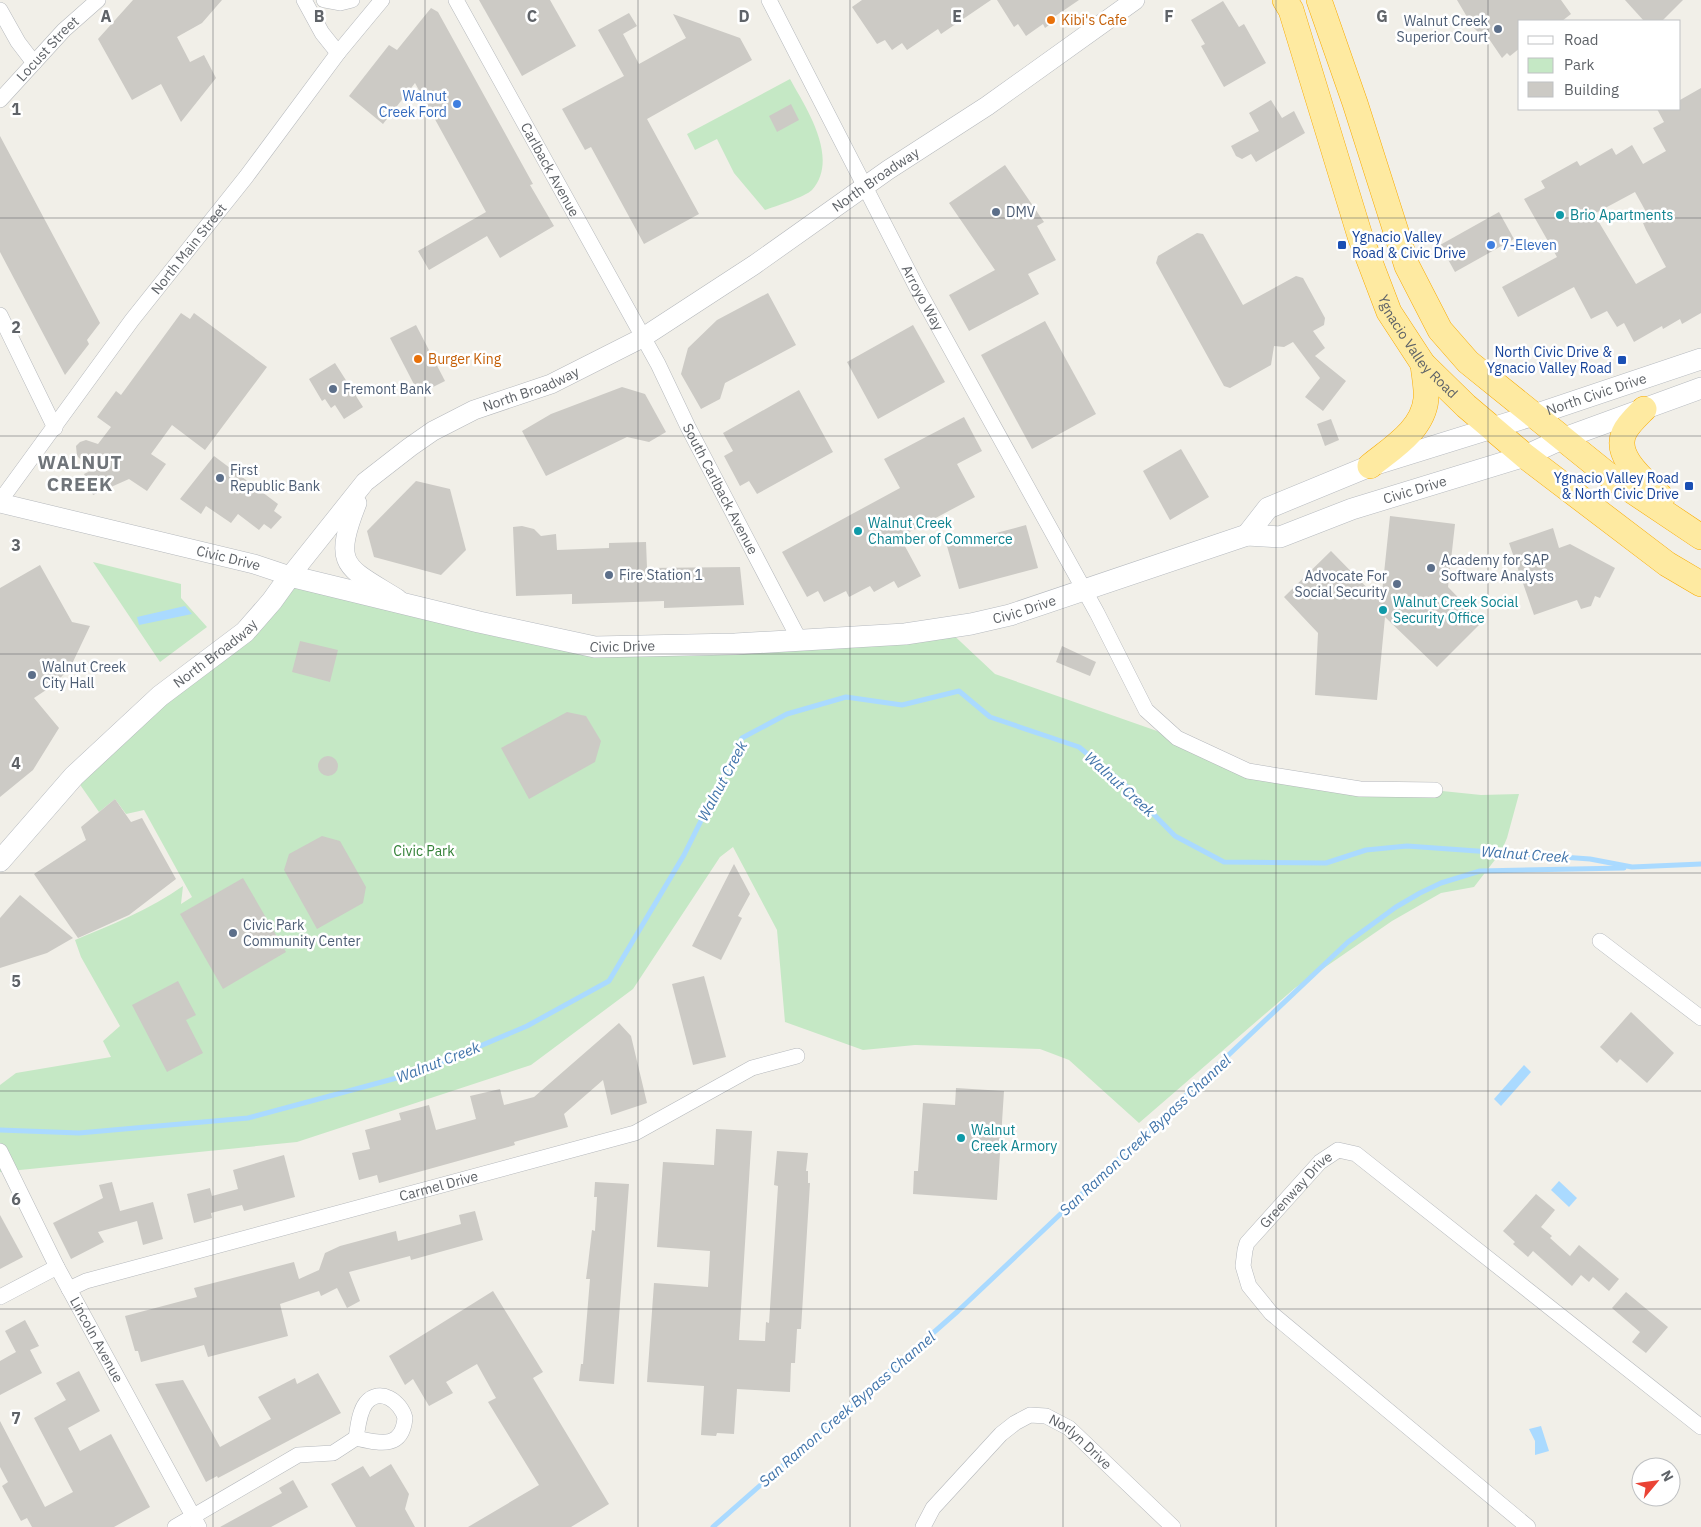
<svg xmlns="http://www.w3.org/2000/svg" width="1701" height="1527" font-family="'IBM Plex Sans',sans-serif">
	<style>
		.green { fill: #c5e8c5 }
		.water { fill: #aadaff }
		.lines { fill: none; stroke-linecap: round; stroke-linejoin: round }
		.stream { stroke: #aadaff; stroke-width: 5 }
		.building { fill: #cccac5; fill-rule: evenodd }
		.minor-casing { stroke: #b5b8bc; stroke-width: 16 }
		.tertiary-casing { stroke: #b5b8bc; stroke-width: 20 }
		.secondary-casing { stroke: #b6babf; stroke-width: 22 }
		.trunk-casing { stroke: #f9ab00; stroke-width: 26 }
		.minor { stroke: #fff; stroke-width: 15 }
		.tertiary { stroke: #fff; stroke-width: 19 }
		.secondary { stroke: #fff; stroke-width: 21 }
		.trunk { stroke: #feeaa1; stroke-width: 25 }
		.grid { fill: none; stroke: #5f6368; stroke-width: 1; stroke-opacity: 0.55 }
		.food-dot { fill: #e8710a; stroke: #fff; stroke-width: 2 }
		.service-dot { fill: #5c6f8a; stroke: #fff; stroke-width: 2 }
		.shop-dot { fill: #3f7fe0; stroke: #fff; stroke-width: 2 }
		.culture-dot { fill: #0f9aa8; stroke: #fff; stroke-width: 2 }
		.transit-dot { fill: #1a4fb4; stroke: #fff; stroke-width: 2 }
		.labels { text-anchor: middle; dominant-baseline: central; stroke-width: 5; stroke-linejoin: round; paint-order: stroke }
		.food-label { font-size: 14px; fill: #c56008; stroke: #fff; text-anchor: start }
		.service-label { font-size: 14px; fill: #4e5e75; stroke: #fff; text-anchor: start }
		.street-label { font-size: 14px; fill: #5f6368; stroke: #fff }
		.shop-label { font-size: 14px; fill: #366cbe; stroke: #fff; text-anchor: end }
		.culture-label { font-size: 14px; fill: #0d838f; stroke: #fff; text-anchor: start }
		.transit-label { font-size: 14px; fill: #164399; stroke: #fff; text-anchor: end }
		.park-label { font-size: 14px; fill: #348238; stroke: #fff }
		.water-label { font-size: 15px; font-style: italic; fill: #4174aa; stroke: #fff }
		.district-label { font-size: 19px; font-weight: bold; letter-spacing: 1px; fill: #70757a; stroke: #fff }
		.grid-label { font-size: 16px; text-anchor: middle; font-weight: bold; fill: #5f6368; stroke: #fff; stroke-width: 5; stroke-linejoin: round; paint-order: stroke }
	</style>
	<rect width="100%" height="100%" fill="#f1efe8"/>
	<!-- green -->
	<g class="green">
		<path d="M790 79C806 108 840 158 812 190 805 197 776 206 765 210L734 173 717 139 695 150 687 134Z"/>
		<path d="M93 562 181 584V598L207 627 160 662Z"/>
		<path d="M290 576 595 647 946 628 995 674 1177 738 1248 771 1481 795 1519 794 1507 838 1501 852 1474 887 1441 893 1392 921 1295 988 1139 1123 1069 1060 1040 1049 915 1045 863 1050 785 1022 777 930 733 847 720 857 633 989 531 1065 297 1142 0 1172V1085L16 1073 111 1057 103 1041 120 1026 81 957 75 940C111 925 151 909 183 886L181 904 192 897 144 810 126 814 115 799 99 812 74 776Z"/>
	</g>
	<!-- water -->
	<g class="water">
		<path d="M185 606 192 614 139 625 137 617Z"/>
		<path d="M1524 1065 1531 1072 1501 1106 1494 1099Z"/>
		<path d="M1559 1181 1577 1198 1569 1207 1551 1190Z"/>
		<path d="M1541 1426 1549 1451 1535 1455V1441L1529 1429Z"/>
	</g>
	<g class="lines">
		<!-- stream -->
		<g class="stream">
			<path d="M0 1130 79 1133 248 1118 419 1072 527 1026 609 981 684 855 742 738 787 714 846 697 902 705 959 691 990 717 1079 747 1125 785 1175 836 1224 862 1326 863 1366 850 1407 846 1590 859 1632 867 1701 864"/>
			<path d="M713 1527 958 1311 1348 942 1396 907 1420 893 1441 883 1480 871 1624 868"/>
		</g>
	</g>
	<!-- building -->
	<g class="building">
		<path d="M133 0H222L202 23 177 37 190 62 204 55 216 78 181 122 161 84 132 100 98 39Z"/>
		<path d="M479 0H550L576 46 522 76Z"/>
		<path d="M862 0H991L941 34 938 29 907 50 902 43 892 50 885 40 877 44 852 7Z"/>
		<path d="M997 0H1079L1054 17 1056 20 1045 28 1043 24 1026 36 1018 24 1014 27Z"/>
		<path d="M1457 0H1561L1571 14 1562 21H1520V48L1510 56 1507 53 1502 58 1487 36 1484 38 1473 27Z"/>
		<path d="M1625 0H1683L1662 21H1644Z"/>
		<path d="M1223 1 1239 27 1244 24 1266 63 1224 87 1201 46 1205 44 1191 20Z"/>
		<path d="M431 8 438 12 533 184 530 185 554 226 500 258 487 236 429 270 418 251 486 212 415 83 383 124 349 96 389 45 397 50Z"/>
		<path d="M629 13 637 26 623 34 639 64 686 38 673 14 740 38 752 60 647 119 699 214 644 244 591 147 585 150 562 109 624 76 598 30Z"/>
		<path d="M1701 88V313L1682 324 1680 319 1663 329 1662 326 1634 342 1624 323 1617 327 1607 311 1591 319 1574 287 1518 317 1502 287 1557 257 1524 199 1545 188 1541 181 1577 161 1580 166 1612 148 1616 155 1632 145 1643 164 1666 151 1653 128 1664 122 1657 109H1680V100ZM1635 192 1650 219 1643 223 1646 230 1666 267 1636 284 1594 214Z"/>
		<path d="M1271 100 1282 118 1294 111 1305 133 1256 162 1251 154 1242 159 1236 156 1231 146 1259 131 1249 113Z"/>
		<path d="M791 104 799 120 777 132 769 116Z"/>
		<path d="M0 136 100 323 87 340 89 344 65 375 0 252Z"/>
		<path d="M1005 165 1044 222 1037 226 1056 260 1028 274 1039 294 969 331 949 295 995 270 949 203Z"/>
		<path d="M1499 212 1514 239 1455 272 1440 245Z"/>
		<path d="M1197 233 1203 234 1243 305 1296 276 1303 278 1325 318 1324 325 1313 331 1325 348 1315 356 1346 381 1323 411 1305 397 1320 378 1293 342 1284 347 1274 346 1271 365 1230 388 1224 386 1156 263 1158 256Z"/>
		<path d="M768 293 796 345 725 383 720 399 701 409 681 374 688 348 717 320Z"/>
		<path d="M181 313 190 319 194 313 267 367 205 450 172 425 151 454 166 464 147 491 129 479 93 495 84 474 92 470 77 456 76 446 80 442 86 440 98 444 111 427 97 417 116 391 121 395Z"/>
		<path d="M1045 321 1096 414 1032 449 981 355Z"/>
		<path d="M416 325 445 381 419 394 390 338Z"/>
		<path d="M913 325 945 382 878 419 847 362Z"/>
		<path d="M335 363 363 407 344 419 335 405 331 408 325 399 322 401 309 379Z"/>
		<path d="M622 387 645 394 666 432 649 442 627 437 546 476 522 431 551 414Z"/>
		<path d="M799 390 833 452 757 494 749 481 740 486 724 456 733 451 723 433Z"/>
		<path d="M964 417 982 451 957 464 975 497 900 537 921 576 898 588 894 581 874 592 870 586 849 597 846 591 824 602 818 591 807 597 782 552 900 488 884 459Z"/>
		<path d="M1331 419 1339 440 1325 446 1317 424Z"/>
		<path d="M1181 449 1209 497 1170 520 1143 471Z"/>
		<path d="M214 456 278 504 274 511 282 517 271 529 264 524 259 530 238 514 231 523 206 506 201 514 180 499Z"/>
		<path d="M416 481 450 489 466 550 441 575 374 557 367 531Z"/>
		<path d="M1390 516 1455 524 1448 587 1482 622 1437 667 1385 617 1377 700 1315 695 1318 633 1284 597 1331 551 1381 602Z"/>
		<path d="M1026 525 1038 568 959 589 947 546Z"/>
		<path d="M522 526 534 529 541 536 556 534 557 550 609 548V543L646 542 647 568 740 567 744 605 664 608V601L572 604V594L516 596 513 527Z"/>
		<path d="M1553 528 1559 548 1570 544 1615 568 1600 598 1595 596 1591 606 1581 609 1577 600 1534 615 1509 543Z"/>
		<path d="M40 565 72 622 90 626 71 666 55 684 34 698 59 728 33 770 0 797V588Z"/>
		<path d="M300 641 338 650 330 682 292 672Z"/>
		<path d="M1062 646 1096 662 1090 676 1056 662Z"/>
		<path d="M567 712 586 716 601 741 595 762 529 799 501 748Z"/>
		<circle cx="328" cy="766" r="10"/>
		<path d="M115 799 131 822 142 818 176 879 129 915 78 938 34 874 86 840 81 827Z"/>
		<path d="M322 836 340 841 366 887 363 903 317 929 284 870 289 854Z"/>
		<path d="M734 864 750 894 738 916 742 918 721 960 692 946Z"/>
		<path d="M243 878 286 952 223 989 180 914Z"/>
		<path d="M20 895 73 938 47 953 0 968V918Z"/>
		<path d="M704 976 726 1057 693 1065 672 984Z"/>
		<path d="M178 981 196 1015 186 1020 203 1053 167 1072 132 1005Z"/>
		<path d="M1631 1012 1674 1053 1647 1083 1620 1059 1617 1063 1600 1047Z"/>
		<path d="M619 1023 631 1036 647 1103 611 1115 603 1080 564 1114 568 1127 514 1142 515 1145 379 1183 377 1175 359 1180 352 1153 370 1149 365 1130 401 1120 399 1113 429 1105 436 1130 476 1119 470 1096 500 1089 504 1105 534 1097Z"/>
		<path d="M956 1088 1004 1091 997 1200 913 1194 914 1171H918L923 1103 955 1105Z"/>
		<path d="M716 1129 752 1131 739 1340 765 1341 766 1322 769 1323 778 1186 774 1185 777 1151 808 1153 806 1171H808V1183H810L801 1329H797L795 1363H791L790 1392 737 1389 734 1434 717 1433 716 1436 701 1435 704 1386 647 1382 654 1283 708 1287 710 1251 657 1247 663 1162 714 1165Z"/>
		<path d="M284 1155 295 1197 244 1211 242 1205 211 1213 212 1218 194 1223 187 1194 210 1188 212 1196 238 1189 233 1170Z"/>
		<path d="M112 1182 120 1211 153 1202 163 1239 143 1245 137 1221 98 1232 104 1242 71 1259 53 1223 103 1198 99 1185Z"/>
		<path d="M595 1182 629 1184 614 1384 579 1381 581 1364H583L590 1279H586L588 1264 592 1230 595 1231 597 1197H594Z"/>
		<path d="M1536 1194 1555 1210 1541 1227 1552 1236 1550 1238 1570 1256 1579 1245 1619 1279 1609 1291 1593 1277 1589 1282 1581 1275 1572 1286 1533 1251 1528 1257 1513 1244 1515 1242 1503 1231Z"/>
		<path d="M475 1211 483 1240 411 1260 410 1256 349 1272 360 1301 347 1308 337 1288 321 1296 319 1291 280 1304 288 1336 208 1357 204 1345 141 1362 138 1351H135L125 1316 197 1297 194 1288 294 1262 299 1279 319 1270 325 1253 340 1246 396 1231 398 1241 461 1224 459 1215Z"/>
		<path d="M0 1215 23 1257 0 1269Z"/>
		<path d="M493 1291 543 1372 533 1378 609 1504 571 1527H468L539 1485 488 1402 496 1398 477 1364 446 1382 453 1393 429 1406 413 1379 405 1385 389 1356Z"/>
		<path d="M1626 1292 1668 1327 1646 1353 1632 1342 1640 1332 1612 1308Z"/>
		<path d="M25 1320 39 1346 30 1350 42 1373 0 1395V1361L16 1352 5 1331Z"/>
		<path d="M79 1371 100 1411 68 1428 80 1451 111 1434 150 1507 114 1527H32L27 1518 21 1521 2 1486 8 1482 0 1467V1421L45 1507 73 1492 34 1418 66 1400 56 1383Z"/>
		<path d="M318 1373 341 1413 218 1478 217 1476 206 1482 155 1384 183 1380 220 1447 271 1419 258 1397 295 1378 297 1384Z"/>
		<path d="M391 1464 409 1494 405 1509 415 1527H356L331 1484 363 1466 370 1477Z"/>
		<path d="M293 1480 308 1507 271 1527H220L282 1493 279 1488Z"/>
	</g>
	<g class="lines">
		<!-- minor casing -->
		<g class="minor-casing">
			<g id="minor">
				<path d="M304 0 322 33 338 53"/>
				<path d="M324 0 340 3 352 0"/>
				<path id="s1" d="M456 0 658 364 688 427 799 639"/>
				<path id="s2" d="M769 0 917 288 1097 613 1146 710 1177 738 1248 771 1360 789 1435 790"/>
				<path d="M0 10 18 42 34 63"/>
				<path id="s3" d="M0 100 64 30 98 0"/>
				<path d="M0 315 55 428"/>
				<path id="s4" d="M0 501 132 320 246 177 338 53 382 0"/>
				<path d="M1600 941 1701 1018"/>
				<path id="s5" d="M0 1151 57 1267 199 1527"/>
				<path id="s6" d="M69 1289 86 1281 635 1133 752 1068 797 1056"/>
				<path d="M0 1297 57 1267"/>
				<path d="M175 1527 298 1455 333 1453 356 1438C358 1427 359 1412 366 1403 380 1386 401 1402 405 1418 402 1450 379 1443 356 1438"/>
				<path id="s7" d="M923 1527 933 1508 1001 1434 1015 1423 1030 1415 1046 1416 1069 1428 1173 1527"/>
				<path id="s8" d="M1528 1527 1271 1313 1249 1286 1243 1266 1245 1250 1247 1243 1320 1162 1338 1150 1356 1154 1701 1427"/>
			</g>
		</g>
		<!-- tertiary casing -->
		<g class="tertiary-casing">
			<g id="tertiary">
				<path id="s9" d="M0 503 254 564 290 576 365 482 410 447 433 431 474 410 551 384 642 338 754 265 888 170 987 106 1135 0"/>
				<path d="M357 503C332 567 345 566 398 599"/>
			</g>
		</g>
		<!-- secondary casing -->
		<g class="secondary-casing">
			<g id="secondary">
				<path id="s10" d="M1247 535 1268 508 1370 466 1534 415 1701 359"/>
				<path id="s11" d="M0 861 74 776 160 696 245 632 272 601 290 576 479 622 595 647 735 644 905 634 971 624 1010 615 1247 535 1280 537 1352 509 1525 456 1564 438 1701 388"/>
			</g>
		</g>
		<!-- trunk casing -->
		<g class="trunk-casing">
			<g id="trunk">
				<path id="s12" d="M1285 0 1291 10 1360 236 1389 312 1423 364 1466 406 1525 456 1667 564 1701 584"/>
				<path d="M1319 0 1355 103 1407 266 1440 330 1468 362 1607 474 1701 537"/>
				<path d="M1644 409C1637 416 1628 424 1624 433 1613 458 1648 483 1662 498"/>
				<path d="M1370 466C1392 448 1423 430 1426 399 1427 388 1424 375 1423 364"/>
			</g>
		</g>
		<!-- minor -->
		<use href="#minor" class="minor"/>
		<!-- tertiary -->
		<use href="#tertiary" class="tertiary"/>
		<!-- secondary -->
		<use href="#secondary" class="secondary"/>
		<!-- trunk -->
		<use href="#trunk" class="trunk"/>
	</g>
	<!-- grid -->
	<path class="grid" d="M213 0V1527M425 0V1527M638 0V1527M850 0V1527M1063 0V1527M1276 0V1527M1488 0V1527M0 218H1701M0 436H1701M0 654H1701M0 873H1701M0 1091H1701M0 1309H1701"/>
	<!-- markers -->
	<g class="food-dot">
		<circle cx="1051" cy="20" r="5"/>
		<circle cx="418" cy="359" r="5"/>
	</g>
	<g class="service-dot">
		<circle cx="1498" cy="29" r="5"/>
		<circle cx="996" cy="212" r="5"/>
		<circle cx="333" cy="389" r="5"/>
		<circle cx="220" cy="478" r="5"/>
		<circle cx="1431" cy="568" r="5"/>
		<circle cx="609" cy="575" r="5"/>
		<circle cx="1397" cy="584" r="5"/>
		<circle cx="32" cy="675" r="5"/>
		<circle cx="233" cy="933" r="5"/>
	</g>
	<g class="shop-dot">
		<circle cx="457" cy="104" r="5"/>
		<circle cx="1491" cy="245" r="5"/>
	</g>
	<g class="culture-dot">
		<circle cx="1560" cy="215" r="5"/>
		<circle cx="858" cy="531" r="5"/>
		<circle cx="1383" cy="610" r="5"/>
		<circle cx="961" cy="1138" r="5"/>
	</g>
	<g class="transit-dot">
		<rect x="1337" y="240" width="10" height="10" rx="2.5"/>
		<rect x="1617" y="355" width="10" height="10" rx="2.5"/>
		<rect x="1684" y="481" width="10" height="10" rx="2.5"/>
	</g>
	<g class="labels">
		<!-- food labels -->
		<g class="food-label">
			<text x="1061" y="20">Kibi's Cafe</text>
			<text x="428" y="359">Burger King</text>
		</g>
		<!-- service labels -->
		<g class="service-label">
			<text x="1488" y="21" text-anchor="end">Walnut Creek<tspan x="1488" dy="16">Superior Court</tspan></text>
			<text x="1006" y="212">DMV</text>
			<text x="343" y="389">Fremont Bank</text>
			<text x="230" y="470">First<tspan x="230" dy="16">Republic Bank</tspan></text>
			<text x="1441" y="560">Academy for SAP<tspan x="1441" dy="16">Software Analysts</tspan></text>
			<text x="619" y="575">Fire Station 1</text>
			<text x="1387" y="576" text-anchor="end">Advocate For<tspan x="1387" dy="16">Social Security</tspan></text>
			<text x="42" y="667">Walnut Creek<tspan x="42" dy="16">City Hall</tspan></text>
			<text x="243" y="925">Civic Park<tspan x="243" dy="16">Community Center</tspan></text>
		</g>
		<!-- street labels -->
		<g class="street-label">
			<text stroke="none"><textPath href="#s3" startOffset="70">Locust Street</textPath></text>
			<text stroke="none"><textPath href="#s1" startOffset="194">Carlback Avenue</textPath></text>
			<text stroke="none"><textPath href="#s9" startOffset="1016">North Broadway</textPath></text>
			<text stroke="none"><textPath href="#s4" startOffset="315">North Main Street</textPath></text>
			<text stroke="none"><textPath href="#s2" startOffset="335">Arroyo Way</textPath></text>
			<text stroke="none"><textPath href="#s12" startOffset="374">Ygnacio Valley Road</textPath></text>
			<text stroke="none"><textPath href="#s9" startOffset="611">North Broadway</textPath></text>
			<text stroke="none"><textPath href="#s10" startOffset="382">North Civic Drive</textPath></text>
			<text stroke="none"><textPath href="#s1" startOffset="556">South Carlback Avenue</textPath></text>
			<text stroke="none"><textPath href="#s11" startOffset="1565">Civic Drive</textPath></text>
			<text stroke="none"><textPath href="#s9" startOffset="235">Civic Drive</textPath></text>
			<text stroke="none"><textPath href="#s11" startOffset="1154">Civic Drive</textPath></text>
			<text stroke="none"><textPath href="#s11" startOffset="749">Civic Drive</textPath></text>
			<text stroke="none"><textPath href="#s11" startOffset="300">North Broadway</textPath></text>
			<text stroke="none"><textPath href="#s6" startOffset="384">Carmel Drive</textPath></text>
			<text stroke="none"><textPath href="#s8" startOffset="486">Greenway Drive</textPath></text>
			<text stroke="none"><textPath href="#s5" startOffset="212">Lincoln Avenue</textPath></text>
			<text stroke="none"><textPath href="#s7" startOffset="216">Norlyn Drive</textPath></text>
		</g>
		<!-- shop labels -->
		<g class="shop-label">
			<text x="447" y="96">Walnut<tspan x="447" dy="16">Creek Ford</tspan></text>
			<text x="1501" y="245" text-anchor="start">7-Eleven</text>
		</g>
		<!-- culture labels -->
		<g class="culture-label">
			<text x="1570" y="215">Brio Apartments</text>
			<text x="868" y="523">Walnut Creek<tspan x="868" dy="16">Chamber of Commerce</tspan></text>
			<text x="1393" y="602">Walnut Creek Social<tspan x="1393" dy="16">Security Office</tspan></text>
			<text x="971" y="1130">Walnut<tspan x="971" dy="16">Creek Armory</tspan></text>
		</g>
		<!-- transit labels -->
		<g class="transit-label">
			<text x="1352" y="237" text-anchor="start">Ygnacio Valley<tspan x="1352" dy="16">Road &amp; Civic Drive</tspan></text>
			<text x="1612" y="352">North Civic Drive &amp;<tspan x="1612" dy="16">Ygnacio Valley Road</tspan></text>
			<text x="1679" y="478">Ygnacio Valley Road<tspan x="1679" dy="16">&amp; North Civic Drive</tspan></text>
		</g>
		<!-- park labels -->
		<g class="park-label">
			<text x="424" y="851">Civic Park</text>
		</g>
		<!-- water labels -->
		<g class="water-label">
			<text transform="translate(722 781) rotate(-62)">Walnut Creek</text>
			<text transform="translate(1120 784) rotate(42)">Walnut Creek</text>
			<text transform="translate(1525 854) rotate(4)">Walnut Creek</text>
			<text transform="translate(438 1062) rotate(-21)">Walnut Creek</text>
			<text transform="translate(1145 1135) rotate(-43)">San Ramon Creek Bypass Channel</text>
			<text transform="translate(847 1409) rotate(-41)">San Ramon Creek Bypass Channel</text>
		</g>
		<!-- district labels -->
		<g class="district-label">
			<text x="80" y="462">WALNUT<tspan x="80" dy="22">CREEK</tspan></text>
		</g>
	</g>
	<g class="grid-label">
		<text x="106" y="22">A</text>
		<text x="319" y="22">B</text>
		<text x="532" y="22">C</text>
		<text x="744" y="22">D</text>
		<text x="957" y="22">E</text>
		<text x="1169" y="22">F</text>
		<text x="1382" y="22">G</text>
		<text x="16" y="115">1</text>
		<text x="16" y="333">2</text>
		<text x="16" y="551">3</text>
		<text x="16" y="769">4</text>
		<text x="16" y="987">5</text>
		<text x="16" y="1205">6</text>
		<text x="16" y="1424">7</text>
	</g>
	<!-- legend -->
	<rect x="1518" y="20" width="162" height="90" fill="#ffffff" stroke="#bfc1c3"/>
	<rect x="1528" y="36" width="25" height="8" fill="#ffffff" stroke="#bfc1c3"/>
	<text x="1564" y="45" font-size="15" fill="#5f6368">Road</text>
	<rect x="1528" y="58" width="25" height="15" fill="#c5e8c5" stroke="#bfc1c3"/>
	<text x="1564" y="70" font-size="15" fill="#5f6368">Park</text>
	<rect x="1528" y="82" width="25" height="15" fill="#cccac5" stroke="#bfc1c3"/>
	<text x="1564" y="95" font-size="15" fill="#5f6368">Building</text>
	<!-- north arrow -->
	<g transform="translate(1656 1482) rotate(61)"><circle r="24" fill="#ffffff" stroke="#bfc1c3"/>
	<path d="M0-4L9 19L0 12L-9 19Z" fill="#ea4335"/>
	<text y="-8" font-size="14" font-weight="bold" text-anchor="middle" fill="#5f6368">N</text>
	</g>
</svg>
